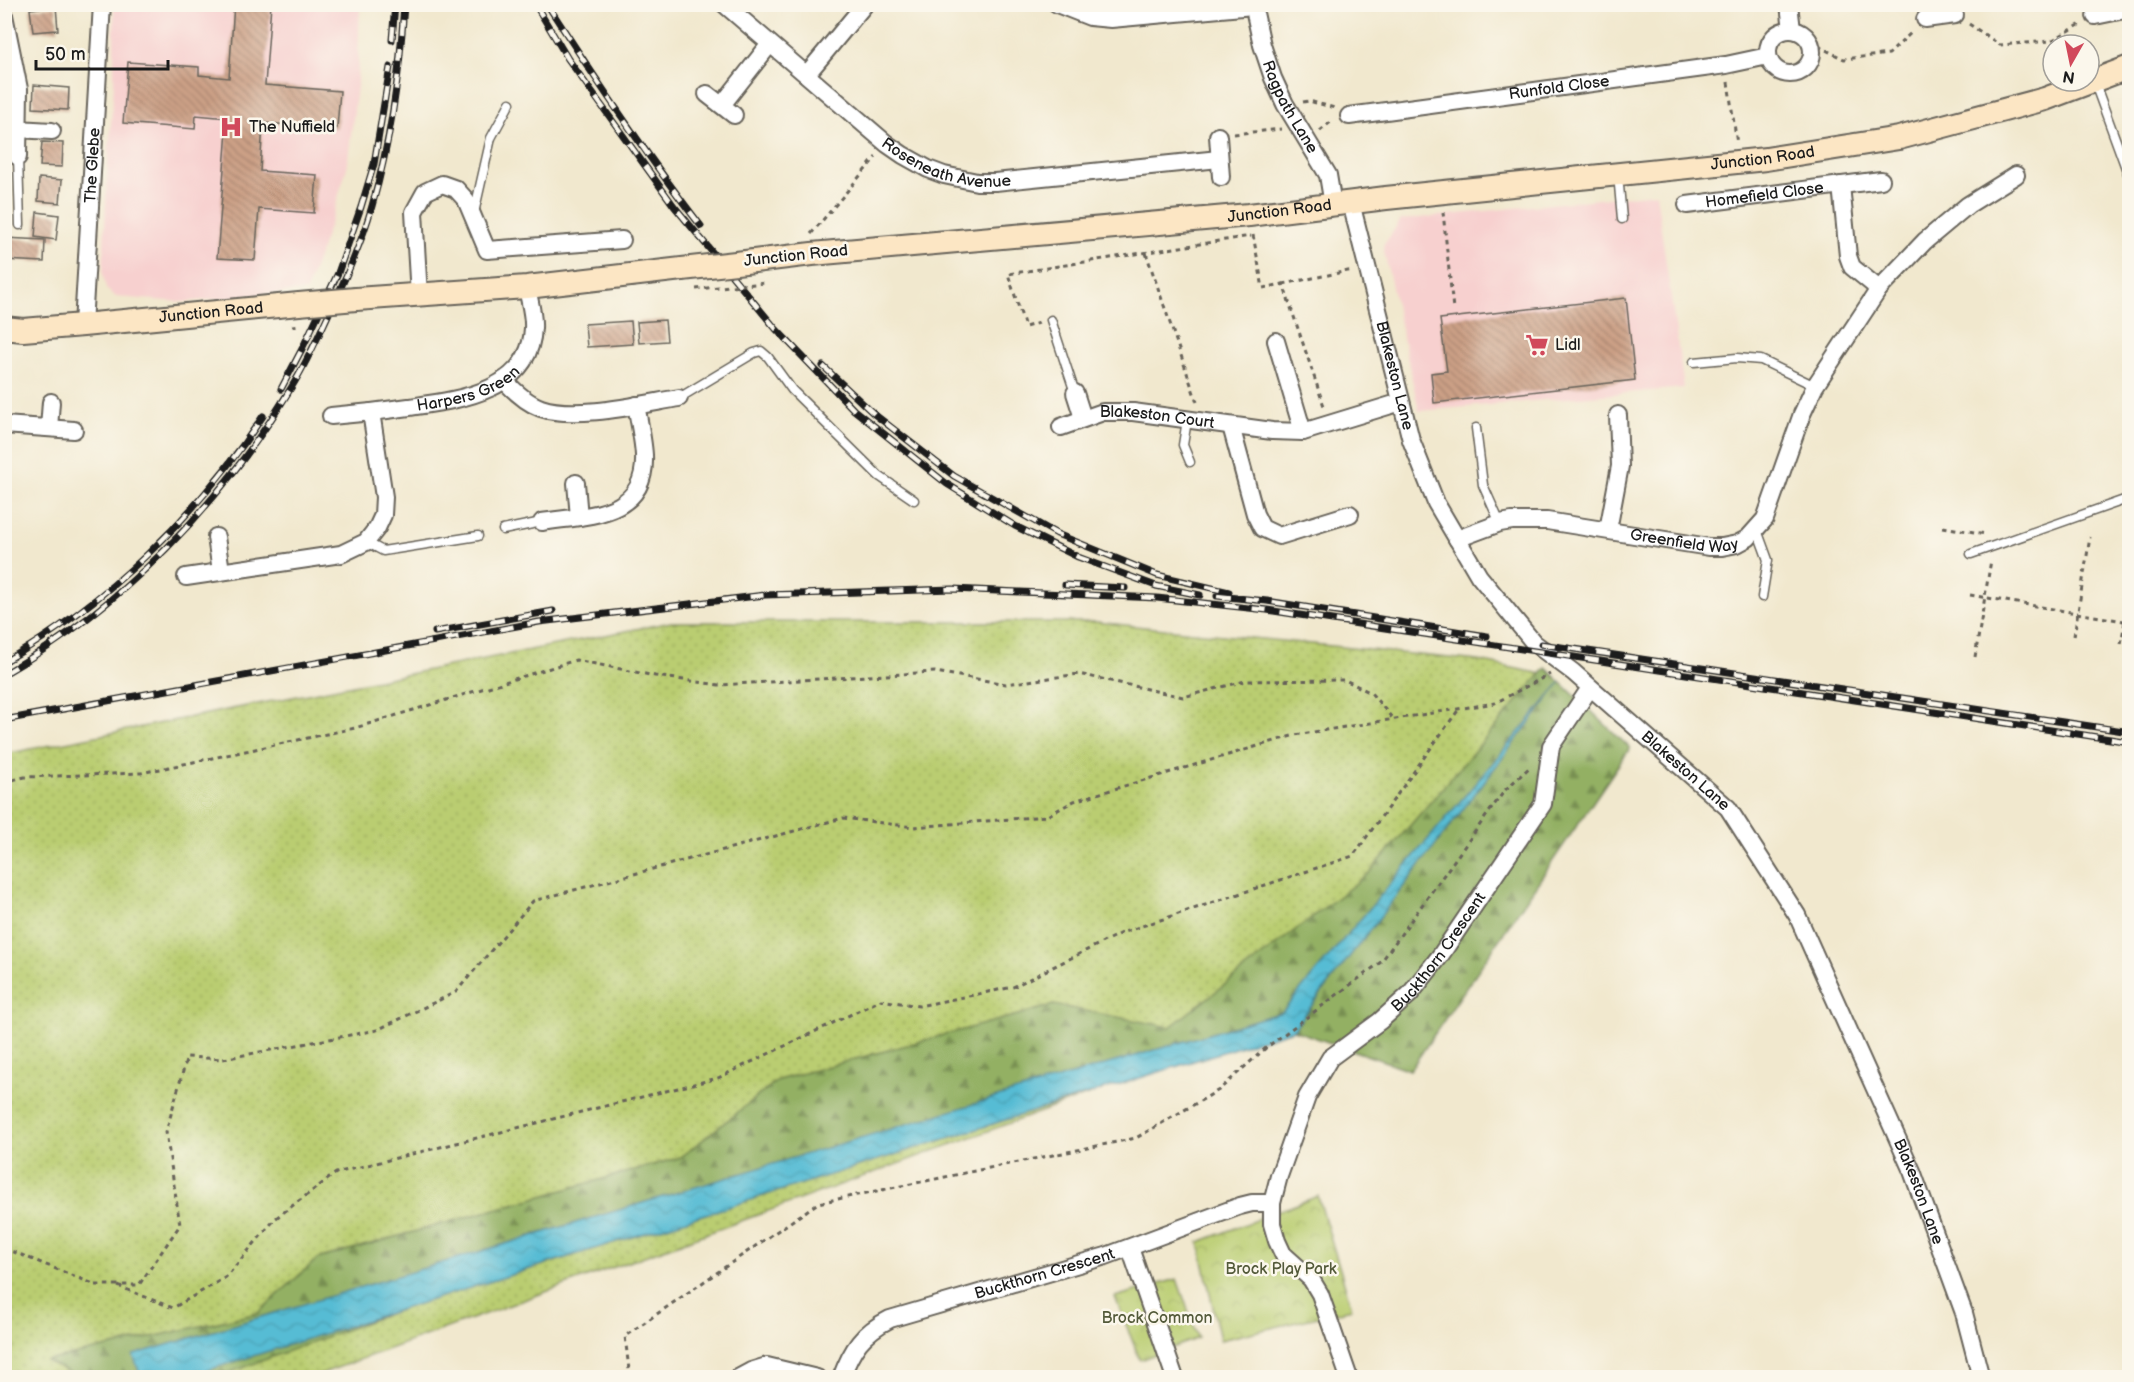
<svg xmlns="http://www.w3.org/2000/svg" width="2134" height="1382" font-family="'Balsamiq Sans',sans-serif">
	<style>
		.built { fill: #f7d0cf }
		.grass { fill: url(#grass-dots); stroke: #6b7446; stroke-width: 1.5 }
		.forest { fill: url(#forest-firs); stroke: #586640; stroke-width: 1.5 }
		.park { fill: url(#park-crowns); stroke: #6b7446; stroke-width: 1.5 }
		.water { fill: url(#water-waves); stroke: #396c78; stroke-width: 1.5 }
		.building { fill: url(#building-back-hatch) }
		.lines { fill: none; stroke-linecap: round; stroke-linejoin: round }
		.lane-casing { stroke: #67635a; stroke-width: 11 }
		.street-casing { stroke: #67635a; stroke-width: 20 }
		.secondary-casing { stroke: #67635a; stroke-width: 26 }
		.path { stroke: #67635a; stroke-width: 3; stroke-dasharray: 4.5 4.5; stroke-linecap: butt }
		.lane { stroke: #fff; stroke-width: 8 }
		.street { stroke: #fff; stroke-width: 16 }
		.secondary { stroke: #fce6c4; stroke-width: 22 }
		.rail-casing { stroke: #1c1c1c; stroke-width: 7 }
		.rail { stroke: #fbf7ec; stroke-width: 4.5; stroke-dasharray: 14; stroke-linecap: butt }
		.secondary-bridge-casing { stroke: #67635a; stroke-width: 26; stroke-linecap: butt }
		.path-bridge { stroke: #67635a; stroke-width: 3; stroke-dasharray: 4.5 4.5; stroke-linecap: butt }
		.secondary-bridge { stroke: #fce6c4; stroke-width: 22 }
		.labels { text-anchor: middle; dominant-baseline: central; stroke-width: 5; stroke-linejoin: round; paint-order: stroke }
		.street-label { font-size: 16px; fill: #1c1c1c; stroke: #fbf7ec }
		.poi-label { font-size: 16px; fill: #1c1c1c; stroke: #fbf7ec; text-anchor: start }
		.park-label { font-size: 16px; fill: #535a3a; stroke: #fbf7ec }
	</style>
	<defs>
		<pattern id="grass-dots" width="8" height="8" patternUnits="userSpaceOnUse" patternTransform="scale(1.5)"><rect width="8" height="8" fill="#bacd71"/><path d="M2 2h.1M6 6h.1" fill="none" stroke="#9faf61" stroke-width="1.8" stroke-linecap="round"/></pattern>
		<pattern id="forest-firs" width="22" height="20" patternUnits="userSpaceOnUse" patternTransform="scale(1.5)"><rect width="22" height="20" fill="#93b063"/><path d="M5 1l3.5 6h-7zM16 11l3.5 6h-7z" fill="#778e51"/></pattern>
		<pattern id="park-crowns" width="20" height="18" patternUnits="userSpaceOnUse" patternTransform="scale(1.5)"><rect width="20" height="18" fill="#bacd71"/><path d="M2 6a3 3 0 1 1 6 0M12 15a3 3 0 1 1 6 0" fill="none" stroke="#9faf61"/></pattern>
		<pattern id="water-waves" width="16" height="10" patternUnits="userSpaceOnUse" patternTransform="scale(1.5)"><rect width="16" height="10" fill="#56bcd4"/><path d="M0 5q4-4 8 0t8 0" fill="none" stroke="#4aa1b5"/></pattern>
		<pattern id="building-back-hatch" width="6" height="6" patternUnits="userSpaceOnUse" patternTransform="scale(1.5)"><rect width="6" height="6" fill="#cca086"/><path d="M-1 5l2 2M0 0l6 6M5-1l2 2" fill="none" stroke="#a5826d"/></pattern>
	</defs>
	<rect width="100%" height="100%" fill="#fbf7ec"/>
	<filter id="ink" filterUnits="userSpaceOnUse"><feTurbulence type="fractalNoise" baseFrequency=".0167" numOctaves="2"/><feDisplacementMap in="SourceGraphic" scale="12" xChannelSelector="R" yChannelSelector="G"/><feConvolveMatrix kernelMatrix="1 2 1 2 8 2 1 2 1" color-interpolation-filters="sRGB"/></filter>
	<filter id="wash" filterUnits="userSpaceOnUse"><feTurbulence type="fractalNoise" baseFrequency=".008" numOctaves="4" result="noise"/><feDisplacementMap in="SourceGraphic" scale="24" xChannelSelector="R" yChannelSelector="G"/><feGaussianBlur stdDeviation="1.35" result="paint"/><feColorMatrix in="noise" values="0 0 0 0 0 0 0 0 0 0 0 0 0 0 0 0 0 1.4 0 .05"/><feComposite in="paint" operator="in"/></filter>
	<g filter="url(#wash)">
		<rect width="100%" height="100%" fill="#f1e8ce"/>
		<!-- built -->
		<g class="built">
			<path d="M114 5H360L357 86 347 167 332 218 306 291 182 302 116 297 106 289 103 274 107 175 114 84Z"/>
			<path d="M1656 193 1684 388 1419 411 1383 246 1401 220Z"/>
		</g>
		<!-- grass -->
		<path class="grass" d="M671 622H1096L1479 661 1552 676 1288 1022 312 1377 5 1378V754Z"/>
		<!-- forest -->
		<path class="forest" d="M1546 668 1630 748 1410 1070 1293 1030 724 1190 218 1377H79L46 1361 258 1313 317 1259 681 1157 778 1080 1054 1005 1170 1027 1369 873Z"/>
		<!-- park -->
		<g class="park">
			<path d="M1318 1196 1352 1309 1220 1340 1199 1242Z"/>
			<path d="M1177 1279 1198 1338 1140 1360 1115 1297Z"/>
		</g>
		<!-- water -->
		<path class="water" d="M1561 682 1293 1030 186 1377H141L133 1355 1282 1012Z"/>
		<g id="blocks">
			<!-- building -->
			<g class="building">
				<path d="M234 4H271L265 85 340 91 337 128 263 123 260 171 317 175 314 213 259 209 255 260 217 258 228 118 196 115 195 129 123 123 128 62 199 67V75L229 78Z"/>
				<path d="M56 6 58 30 33 32 30 9Z"/>
				<path d="M34 85 69 88 68 110 33 108Z"/>
				<path d="M42 142 63 143 62 167 40 166Z"/>
				<path d="M39 178 62 180 60 203 38 201Z"/>
				<path d="M37 212 59 215 56 240 35 237Z"/>
				<path d="M4 238 45 240 44 262 4 260Z"/>
				<path d="M1626 298 1635 380 1434 403 1431 373 1447 371 1440 319Z"/>
				<path d="M665 320 667 341 639 343 637 322Z"/>
				<path d="M631 321 633 344 587 347 585 324Z"/>
			</g>
		</g>
	</g>
	<g filter="url(#ink)">
		<use href="#blocks" fill-opacity="0" stroke="#67635a" stroke-width="1.5"/>
		<g class="lines">
			<!-- lane casing -->
			<g class="lane-casing">
				<g id="lane">
					<path d="M2094 81 2130 179"/>
					<path d="M18 157 20 225"/>
					<path d="M1618 174 1622 219"/>
					<path d="M474 213 491 138 510 103"/>
					<path d="M1051 320 1075 393"/>
					<path d="M1694 362 1737 358 1761 360 1815 386"/>
					<path d="M679 398 754 353 761 351 768 357 792 390 879 476 914 500"/>
					<path d="M1187 420 1183 445 1190 462"/>
					<path d="M1476 428 1483 485 1500 523"/>
					<path d="M503 530 542 522"/>
					<path d="M1757 530 1768 560 1762 597"/>
					<path d="M366 542 383 551 478 536"/>
					<path d="M1971 554 2130 498"/>
				</g>
			</g>
			<!-- street casing -->
			<g class="street-casing">
				<g id="street">
					<path id="s1" d="M724 4 887 144 903 155 928 169 944 175 977 182H995L1219 159"/>
					<path d="M1057 4 1090 17 1111 19 1253 6"/>
					<path id="s2" d="M1253 4 1262 45 1273 78 1285 104 1328 175 1333 205"/>
					<path d="M1789 4 1792 30"/>
					<path d="M4 15 19 89 18 157"/>
					<path d="M2095 16 2129 9"/>
					<path d="M1925 19 1955 15"/>
					<circle cx="1790" cy="52" r="22"/>
					<path d="M807 74 865 4"/>
					<path d="M707 94 734 115"/>
					<path d="M722 105 770 44"/>
					<path id="s3" d="M1349 116 1726 65 1768 56"/>
					<path d="M17 129 52 131"/>
					<path d="M1218 136 1221 177"/>
					<path d="M1841 185 1848 256 1852 267 1879 289"/>
					<path id="s4" d="M1351 203 1411 440 1436 503 1479 576 1534 643 1573 672 1728 808 1797 915 1912 1171 1964 1313 1981 1378"/>
					<path id="s5" d="M1687 205 1881 180"/>
					<path d="M419 296 414 212 425 192 442 184 456 189 466 200 487 250 622 240"/>
					<path id="s6" d="M83 325 102 4"/>
					<path d="M1276 341 1303 432"/>
					<path d="M504 380C514 391 527 403 541 408 576 420 642 404 679 398"/>
					<path d="M1075 393 1083 418"/>
					<path id="s7" d="M331 416C357 414 383 411 409 407 458 400 530 392 533 328 534 315 529 300 527 287"/>
					<path d="M4 425 74 430"/>
					<path d="M1231 426 1255 514 1262 528 1279 536 1350 514"/>
					<path id="s8" d="M1061 427 1103 412H1133L1272 431 1303 432 1401 402"/>
					<path d="M49 428 51 402"/>
					<path d="M576 483 579 517"/>
					<path d="M542 522C586 515 647 518 644 455 643 439 639 421 636 405"/>
					<path d="M1608 530 1620 466 1618 415"/>
					<path d="M216 537 221 571"/>
					<path id="s9" d="M1457 539 1500 523 1512 521H1547L1709 547H1722L1737 544 1748 538 1765 519 1802 414 1815 386 1879 289 1925 241 1968 205 2016 175"/>
					<path d="M186 577 341 554 366 542 377 528 383 515 384 497 371 412"/>
					<path d="M1130 1248 1175 1378"/>
					<path d="M738 1378 751 1371 767 1366 817 1378"/>
					<path id="s10" d="M841 1378C852 1349 862 1333 890 1319L1106 1256 1240 1206 1252 1203H1272"/>
					<path id="s11" d="M1349 1378 1320 1294 1311 1279 1283 1254 1277 1241 1272 1224V1203L1279 1176 1307 1097 1330 1058 1380 1021 1410 994 1440 956 1543 804 1551 746 1590 688"/>
				</g>
			</g>
			<!-- secondary casing -->
			<g class="secondary-casing">
				<g id="secondary">
					<path id="s12" d="M754 261 812 254 1249 215 1386 198 1766 159 1899 138 2045 99 2130 67"/>
					<path d="M356 299 527 287 682 269"/>
					<path id="s13" d="M4 328 23 330 83 325 299 304"/>
				</g>
			</g>
			<!-- path -->
			<g class="path">
				<path d="M1969 24 2000 45 2051 41 2081 24"/>
				<path d="M1810 42 1844 59 1889 54 1913 31"/>
				<path d="M1728 82 1737 144"/>
				<path d="M1303 102 1309 101 1335 108"/>
				<path d="M1320 131 1333 120"/>
				<path d="M1234 134 1281 129"/>
				<path d="M1443 212 1453 309"/>
				<path d="M811 234 876 157"/>
				<path d="M1253 235 1263 288 1283 284 1325 409"/>
				<path d="M1146 253 1198 405"/>
				<path d="M1283 284 1353 270"/>
				<path d="M1039 323 1025 327 1008 274 1251 236"/>
				<path d="M1943 527 1986 534"/>
				<path d="M1970 595 2130 622"/>
				<path d="M2074 636 2090 537"/>
				<path d="M2121 644 2130 593"/>
				<path d="M1975 657 1991 560"/>
				<path d="M4 782 25 777 141 773 355 728 576 660 655 676 719 685 935 672 1006 684 1079 674 1183 697 1245 681 1345 680 1371 693 1393 719"/>
				<path d="M4 1248 96 1285H139L180 1225 166 1132 187 1057 223 1059 377 1030 456 992 533 901 843 818 914 827 1047 816 1074 801 1295 735 1495 703 1550 674"/>
				<path d="M118 1286 173 1308 226 1277 276 1218 336 1173 718 1078 881 1000 919 1006 1013 987 1121 933 1353 856 1459 709"/>
				<path d="M630 1378 625 1336 818 1203 1136 1138 1219 1090 1267 1047 1381 962 1505 790 1531 766"/>
			</g>
			<!-- lane -->
			<use href="#lane" class="lane"/>
			<!-- street -->
			<use href="#street" class="street"/>
			<!-- secondary -->
			<use href="#secondary" class="secondary"/>
			<!-- rail casing -->
			<g class="rail-casing">
				<g id="rail">
					<path d="M535 4 568 59 674 206 776 329 854 410 947 484 1015 526 1078 557 1156 586 1200 595"/>
					<path d="M547 4C596 80 646 155 701 226"/>
					<path d="M392 40 395 4"/>
					<path d="M823 366 874 414 954 476 1057 534 1157 575 1229 592"/>
					<path d="M281 389 302 349 338 273 361 207 374 164 390 67"/>
					<path d="M1065 585 1125 588"/>
					<path d="M1217 596 1267 601 1487 636"/>
					<path d="M435 632 553 611"/>
					<path d="M1541 644 2130 732"/>
					<path d="M4 662C108 602 197 516 263 416"/>
					<path d="M4 674C123 606 221 504 291 388 306 364 318 337 330 311 346 277 362 242 372 206 391 140 400 73 404 4"/>
					<path d="M4 720 539 622 765 595 953 589 1157 598 1267 610 2130 742"/>
				</g>
			</g>
			<!-- rail -->
			<use href="#rail" class="rail"/>
			<!-- secondary-bridge casing -->
			<g class="secondary-bridge-casing">
				<g id="secondary-bridge">
					<path d="M682 269 754 261"/>
					<path d="M299 304 356 299"/>
				</g>
			</g>
			<!-- path-bridge -->
			<g class="path-bridge">
				<path d="M696 289 766 283"/>
				<path d="M292 326 300 325"/>
			</g>
			<!-- secondary-bridge -->
			<use href="#secondary-bridge" class="secondary-bridge"/>
		</g>
	</g>
	<!-- icons -->
	<defs>
		<g id="hospital-bare" transform="scale(1.8)"><path d="M-5-5h3v3.5h4V-5h3V5h-3V1.5h-4V5h-3Z" fill="#d1495b" stroke="#fbf7ec" stroke-width="2.5" paint-order="stroke"/></g>
		<g id="supermarket-bare" transform="scale(1.8)"><path d="M-6-5.5h2.5l.6 2H6L4.5 2H-2.5L-4.4-4H-6ZM-1.5 3.2a1.3 1.3 0 1 0 .1 0ZM3 3.2a1.3 1.3 0 1 0 .1 0Z" fill="#d1495b" stroke="#fbf7ec" stroke-width="2.5" paint-order="stroke"/></g>
	</defs>
	<g fill-rule="evenodd">
		<use href="#hospital-bare" x="231" y="127"/>
		<use href="#supermarket-bare" x="1537" y="345"/>
	</g>
	<g class="labels">
		<!-- street labels -->
		<g class="street-label">
			<text stroke="none"><textPath href="#s3" startOffset="212">Runfold Close</textPath></text>
			<text stroke="none"><textPath href="#s2" startOffset="110">Ragpath Lane</textPath></text>
			<text stroke="none"><textPath href="#s12" startOffset="1014">Junction Road</textPath></text>
			<text stroke="none"><textPath href="#s1" startOffset="279">Roseneath Avenue</textPath></text>
			<text stroke="none"><textPath href="#s6" startOffset="160">The Glebe</textPath></text>
			<text stroke="none"><textPath href="#s5" startOffset="78">Homefield Close</textPath></text>
			<text stroke="none"><textPath href="#s12" startOffset="528">Junction Road</textPath></text>
			<text transform="translate(796 256) rotate(-6)">Junction Road</text>
			<text stroke="none"><textPath href="#s13" startOffset="208">Junction Road</textPath></text>
			<text stroke="none"><textPath href="#s4" startOffset="178">Blakeston Lane</textPath></text>
			<text stroke="none"><textPath href="#s7" startOffset="141">Harpers Green</textPath></text>
			<text stroke="none"><textPath href="#s8" startOffset="99">Blakeston Court</textPath></text>
			<text stroke="none"><textPath href="#s9" startOffset="232">Greenfield Way</textPath></text>
			<text stroke="none"><textPath href="#s4" startOffset="682">Blakeston Lane</textPath></text>
			<text stroke="none"><textPath href="#s11" startOffset="507">Buckthorn Crescent</textPath></text>
			<text stroke="none"><textPath href="#s4" startOffset="1168">Blakeston Lane</textPath></text>
			<text stroke="none"><textPath href="#s10" startOffset="240">Buckthorn Crescent</textPath></text>
		</g>
		<!-- poi labels -->
		<g class="poi-label">
			<text x="249" y="127">The Nuffield</text>
			<text x="1555" y="345">Lidl</text>
		</g>
		<!-- park labels -->
		<g class="park-label">
			<text x="1281" y="1269">Brock Play Park</text>
			<text x="1157" y="1318">Brock Common</text>
		</g>
	</g>
	<!-- margin -->
	<rect width="2134" height="1382" fill="none" stroke="#fbf7ec" stroke-width="24"/>
	<!-- north arrow -->
	<g transform="translate(2071 63) rotate(189)"><circle r="28" fill="#fbf7ec" stroke="#a29f99" stroke-width="1.5"/>
	<path d="M0-4.5L10 22L0 15L-10 22Z" fill="#d1495b"/>
	<text y="-9" font-size="16" font-weight="bold" text-anchor="middle" fill="#1c1c1c">N</text>
	</g>
	<!-- scale -->
	<path d="M36 60v9h132v-9" fill="none" stroke="#1c1c1c" stroke-width="3"/>
	<text x="45" y="60" font-size="18" fill="#1c1c1c" stroke="#fbf7ec" stroke-width="4.5" paint-order="stroke">50 m</text>
</svg>
